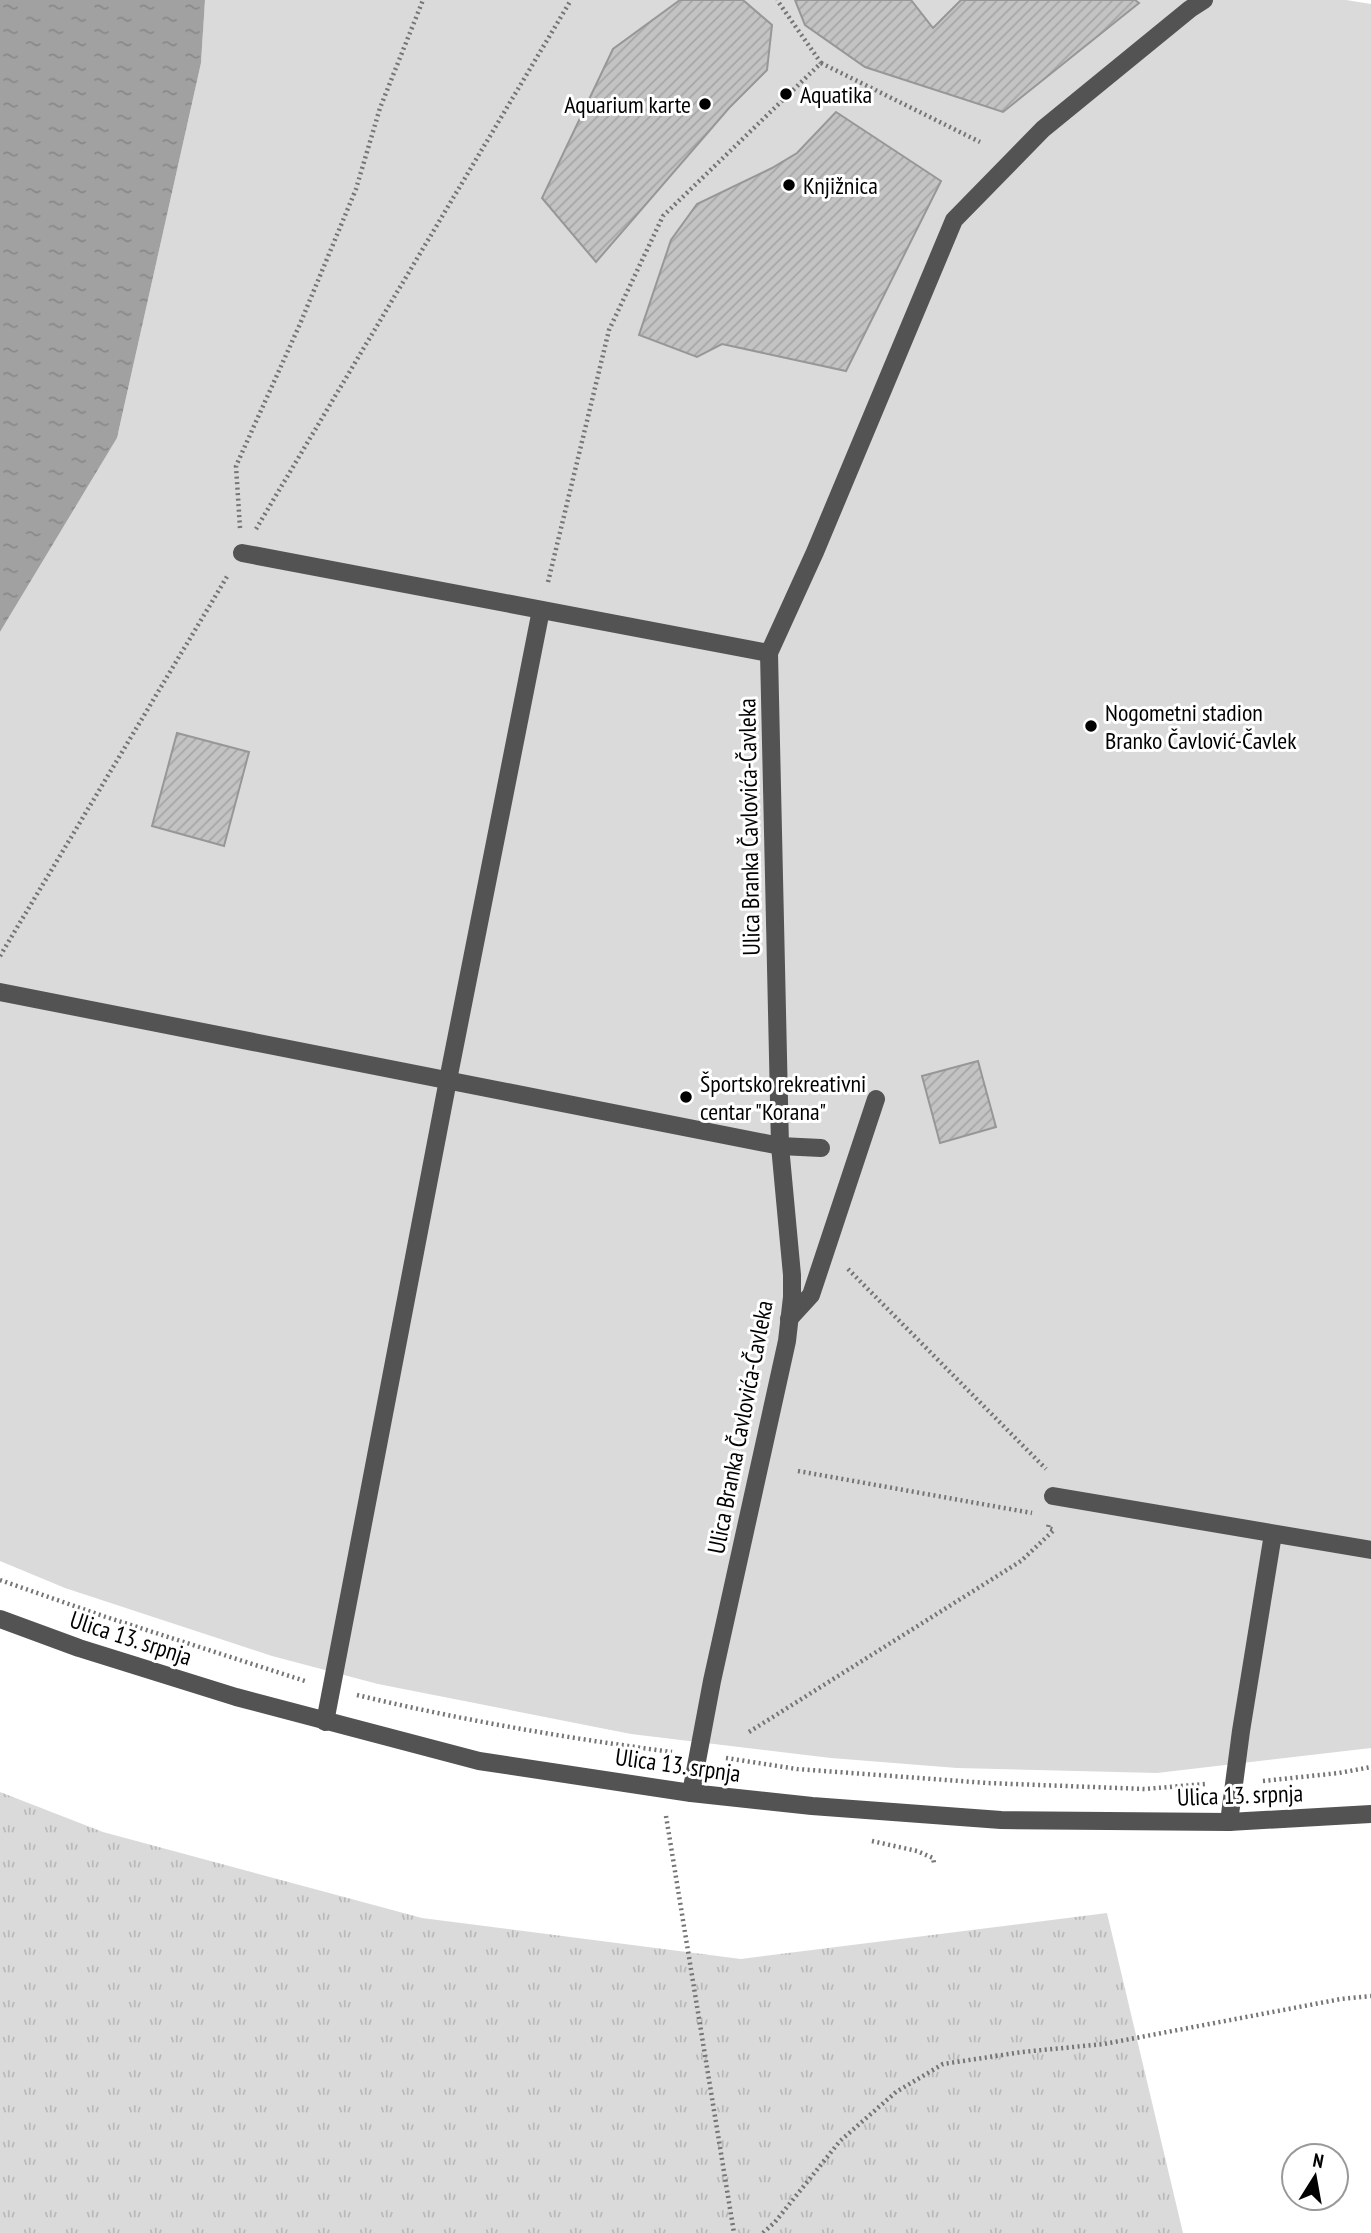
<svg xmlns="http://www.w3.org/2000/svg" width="1371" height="2233" font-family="'PT Sans Narrow',sans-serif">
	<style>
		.grass { fill: url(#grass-tufts) }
		.garden { fill: #dadada }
		.water { fill: url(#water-ripples) }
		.building { fill: url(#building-hatch); stroke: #979797; stroke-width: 2 }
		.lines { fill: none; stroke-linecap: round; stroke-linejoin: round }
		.path { stroke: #757575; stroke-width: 4.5; stroke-dasharray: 2 3.5; stroke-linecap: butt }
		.minor { stroke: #535353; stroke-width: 18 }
		.poi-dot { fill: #000; stroke: #fff; stroke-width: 2.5 }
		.labels { text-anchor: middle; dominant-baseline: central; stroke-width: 6; stroke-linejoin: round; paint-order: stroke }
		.poi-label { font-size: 24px; fill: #000; stroke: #fff; text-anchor: start }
		.street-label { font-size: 24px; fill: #000; stroke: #fff }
	</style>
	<defs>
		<pattern id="grass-tufts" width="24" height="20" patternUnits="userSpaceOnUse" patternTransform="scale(1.75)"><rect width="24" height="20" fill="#dadada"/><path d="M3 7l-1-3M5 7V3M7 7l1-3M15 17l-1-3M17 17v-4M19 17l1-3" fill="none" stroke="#b9b9b9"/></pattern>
		<pattern id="water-ripples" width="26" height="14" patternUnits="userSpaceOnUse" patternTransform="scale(1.75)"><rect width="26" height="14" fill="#a1a1a1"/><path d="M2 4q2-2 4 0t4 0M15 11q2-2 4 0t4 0" fill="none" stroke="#898989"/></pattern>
		<pattern id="building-hatch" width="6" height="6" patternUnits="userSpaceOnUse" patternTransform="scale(1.75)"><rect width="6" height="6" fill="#c3c3c3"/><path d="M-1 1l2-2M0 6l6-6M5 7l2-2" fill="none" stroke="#a6a6a6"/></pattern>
	</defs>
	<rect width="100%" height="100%" fill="#fff"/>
	<!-- grass -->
	<path class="grass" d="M0 1792 103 1832 422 1918 741 1959 1107 1913 1183 2233H0Z"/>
	<!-- garden -->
	<path class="garden" d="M205 0H1346L1371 4V1748L1157 1773 957 1768 831 1758 631 1734 378 1684 272 1656 65 1588 0 1561V632L117 438 201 63Z"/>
	<!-- water -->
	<path class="water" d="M0 0H205L201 63 117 438 0 632Z"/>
	<!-- building -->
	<g class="building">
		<path d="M680 0H743L772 25 767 70 729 108 596 262 542 198 613 49Z"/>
		<path d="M795 0H911L933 28 961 0H1135L1139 3 1003 112 865 67 805 25Z"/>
		<path d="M836 112 941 181 846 371 722 344 697 357 639 335 671 240 697 204 772 168 797 153Z"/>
		<path d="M177 733 249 752 224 846 152 826Z"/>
		<path d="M978 1061 996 1127 940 1143 922 1076Z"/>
	</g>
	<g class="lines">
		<!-- path -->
		<g class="path">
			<path d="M821 63 980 142"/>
			<path d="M240 528 236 466 300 324 356 189 380 108 423 0"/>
			<path d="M256 529 571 0"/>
			<path d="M548 582 609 330 663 216 821 63 777 0"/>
			<path d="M0 956 228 575"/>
			<path d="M848 1269 1046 1469"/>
			<path d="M798 1471 1032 1513"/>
			<path d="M0 1580 103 1616 305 1681"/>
			<path d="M357 1695C461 1720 566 1738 672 1752"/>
			<path d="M749 1732 1021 1561 1054 1530 1048 1528 1049 1523"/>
			<path d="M726 1758 797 1769 987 1783 1145 1789 1205 1784"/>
			<path d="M1263 1781 1339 1773 1371 1767"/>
			<path d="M666 1816 734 2233"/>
			<path d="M872 1841 917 1851 933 1858 934 1863"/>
			<path d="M763 2233 775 2222 840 2141 896 2092 943 2064 1022 2052 1104 2044 1341 1999 1371 1996"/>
		</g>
		<!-- minor -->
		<g class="minor">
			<path d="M242 553 769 653"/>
			<path d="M0 992 780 1146 821 1148"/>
			<path d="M789 1319 811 1295 876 1099"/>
			<path d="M1053 1496 1371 1550"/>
			<path d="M0 1619 79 1648 236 1697 479 1761 691 1793 812 1806 1001 1820 1229 1822 1371 1814"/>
			<path d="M325 1722 448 1080 541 610"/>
			<path d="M691 1793 712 1681 787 1341 792 1297V1275L780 1146 769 653 815 552 954 220 1043 129 1190 9 1204 0"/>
			<path d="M1229 1822 1241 1731 1273 1534"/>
		</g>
	</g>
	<!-- markers -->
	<g class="poi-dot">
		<circle cx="786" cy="94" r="7"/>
		<circle cx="705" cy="104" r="7"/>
		<circle cx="789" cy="185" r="7"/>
		<circle cx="1091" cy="726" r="7"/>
		<circle cx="686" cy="1097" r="7"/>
	</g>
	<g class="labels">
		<!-- poi labels -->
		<g class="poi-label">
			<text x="800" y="94">Aquatika</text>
			<text x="691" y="104" text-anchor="end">Aquarium karte</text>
			<text x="803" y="185">Knjižnica</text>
			<text x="1105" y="712">Nogometni stadion<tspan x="1105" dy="28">Branko Čavlović-Čavlek</tspan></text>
			<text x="700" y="1083">Športsko rekreativni<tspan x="700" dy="28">centar "Korana"</tspan></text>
		</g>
		<!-- street labels -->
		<g class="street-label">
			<text transform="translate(749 827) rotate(-91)">Ulica Branka Čavlovića-Čavleka</text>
			<text transform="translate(740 1427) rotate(-79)">Ulica Branka Čavlovića-Čavleka</text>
			<text transform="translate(131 1638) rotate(18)">Ulica 13. srpnja</text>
			<text transform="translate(678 1765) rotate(8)">Ulica 13. srpnja</text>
			<text transform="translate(1240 1795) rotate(-2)">Ulica 13. srpnja</text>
		</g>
	</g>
	<!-- north arrow -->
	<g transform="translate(1315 2177) rotate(11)"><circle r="33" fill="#ffffff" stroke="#999999" stroke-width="2"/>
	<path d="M0-5L12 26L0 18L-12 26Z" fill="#000000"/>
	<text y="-10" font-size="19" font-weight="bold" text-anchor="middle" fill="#000000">N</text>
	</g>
</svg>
